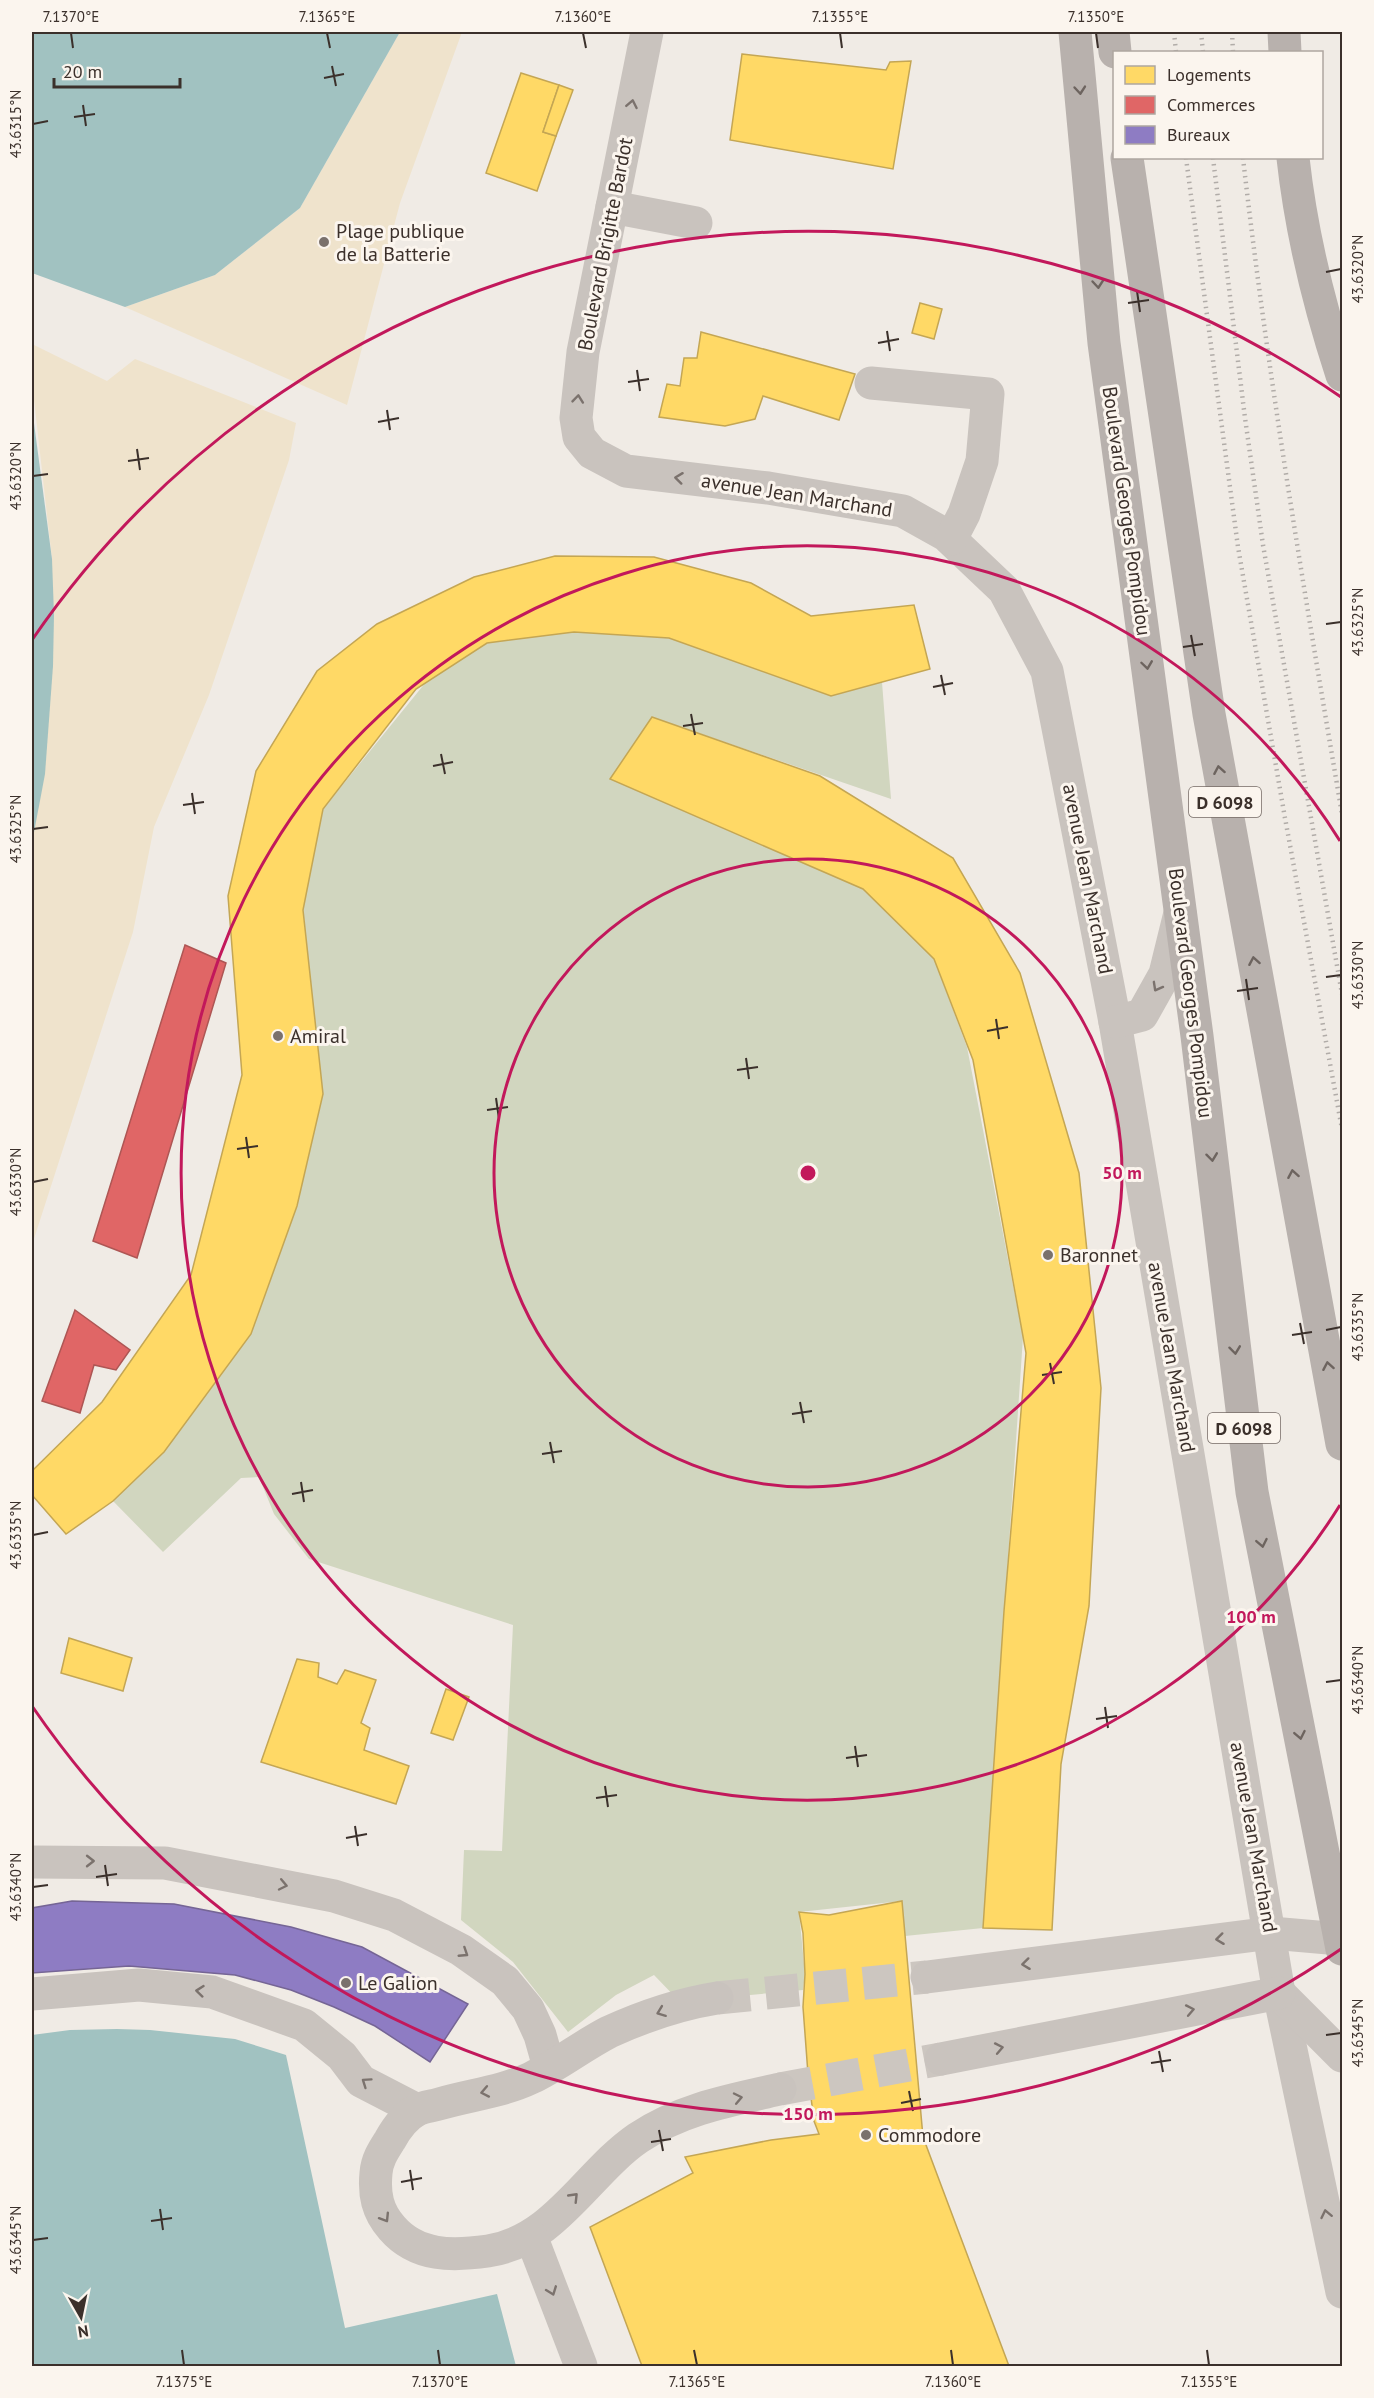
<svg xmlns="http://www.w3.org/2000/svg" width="1374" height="2398" font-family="'PT Sans',sans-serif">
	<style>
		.green { fill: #d1d6bf }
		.sand { fill: #efe3cc }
		.water { fill: #a1c2c1 }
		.homes { fill: #ffd966; stroke: #c4a654; stroke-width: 1.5 }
		.shops { fill: #e06666; stroke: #ae5654; stroke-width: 1.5 }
		.offices { fill: #8e7cc3; stroke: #756595; stroke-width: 1.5 }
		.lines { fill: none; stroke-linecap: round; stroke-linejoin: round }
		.minor-tunnel { stroke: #ccc6c0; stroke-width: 33; stroke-dasharray: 33 16; stroke-linecap: butt }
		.minor { stroke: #c9c3be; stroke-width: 33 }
		.major { stroke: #b8b1ad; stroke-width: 33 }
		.rail { stroke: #b1aca8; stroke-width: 4.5; stroke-dasharray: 1.5 4.5; stroke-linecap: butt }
		.oneway { stroke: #6d645f }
		.oneway2 { stroke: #7b726d }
		.ticks { fill: none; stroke: #3b302b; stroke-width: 2 }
		.ring { fill: none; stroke: #c2185b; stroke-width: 3 }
		.poi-dot { fill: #7a716c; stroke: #fbf5ee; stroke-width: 2 }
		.labels { text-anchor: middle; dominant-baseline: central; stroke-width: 6; stroke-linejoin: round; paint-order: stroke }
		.shield { fill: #fbf5ee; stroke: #756b66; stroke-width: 1.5 }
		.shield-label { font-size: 18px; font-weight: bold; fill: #3b302b }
		.poi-label { font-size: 20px; fill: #3b302b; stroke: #fbf5ee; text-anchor: start }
		.street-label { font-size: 20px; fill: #3b302b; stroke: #fbf5ee }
		.centre { fill: #c2185b; stroke: #fbf5ee; stroke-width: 3 }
		.ring-label { font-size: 18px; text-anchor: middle; font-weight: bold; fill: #c2185b; stroke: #fbf5ee; stroke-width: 6; stroke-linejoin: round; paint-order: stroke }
		.neatline { fill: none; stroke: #3b302b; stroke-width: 2 }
		.ticks-label { font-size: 15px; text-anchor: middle; fill: #3b302b }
	</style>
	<rect width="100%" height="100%" fill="#f0ebe5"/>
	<!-- green -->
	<path class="green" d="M574 632 669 638 831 696 882 682 891 799 652 717 611 779 863 889 934 959 967 1047 1023 1337 983 1928 905 1936 902 1901 799 1912 805 1974 803 1990 717 1998 682 2004 654 1975 616 1995 568 2032 513 1962 461 1920 464 1850 502 1851 513 1625 309 1559 274 1514 259 1477 241 1478 163 1552 113 1501 164 1452 251 1334 297 1206 323 1094 303 910 323 809 426 682 487 643Z"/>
	<!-- sand -->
	<g class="sand">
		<path d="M400 32H462L400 203 347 405 125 307 215 275 300 208Z"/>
		<path d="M32 344 107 381 135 359 296 423 289 460 209 695 154 827 133 932 32 1245V824L52 559 32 382Z"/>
	</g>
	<!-- water -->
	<g class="water">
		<path d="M32 32H400L300 208 215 275 125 307 32 273Z"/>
		<path d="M32 408 52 559 54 615 53 666 45 774 32 843Z"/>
		<path d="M117 2029 150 2030 235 2039 286 2055 345 2328 497 2294 516 2366H32V2035L70 2030Z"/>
	</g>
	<!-- homes -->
	<g class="homes">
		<path d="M742 54 886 70 890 62 911 61 893 169 730 140Z"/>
		<path d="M521 73 559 85 543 132 556 136 537 191 486 173Z"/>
		<path d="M559 85 573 90 556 136 543 132Z"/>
		<path d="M920 303 942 309 934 339 912 333Z"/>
		<path d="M701 332 855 374 839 420 763 396 755 419 725 426 659 417 667 384 680 386 684 358H697Z"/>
		<path d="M555 556 654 557 751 583 811 616 914 605 930 669 831 696 669 638 574 632 487 643 416 689 323 809 303 910 323 1094 297 1206 251 1334 164 1452 113 1501 66 1534 32 1495V1471L102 1402 191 1275 242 1075 228 896 256 771 317 671 377 624 474 577Z"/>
		<path d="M652 717 820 776 953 858 1020 973 1079 1173 1101 1388 1089 1606 1061 1764 1052 1930 983 1928 1004 1611 1026 1353 973 1060 934 959 863 889 610 779Z"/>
		<path d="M69 1638 132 1658 123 1691 61 1673Z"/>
		<path d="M297 1659 319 1663 318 1677 337 1684 345 1670 376 1680 361 1723 370 1728 364 1750 409 1766 396 1804 261 1762Z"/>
		<path d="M446 1689 469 1697 453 1740 431 1733Z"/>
		<path d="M902 1901 923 2137 1009 2366H642L590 2227 693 2173 685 2157 771 2140 819 2134 814 2121 808 2074 803 2007 805 1974 803 1933 799 1912 829 1915Z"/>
	</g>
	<!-- shops -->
	<g class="shops">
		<path d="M185 945 226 963 137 1258 93 1241Z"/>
		<path d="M75 1310 130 1350 116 1370 94 1365 80 1413 42 1401Z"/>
	</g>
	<!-- offices -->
	<path class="offices" d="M72 1901 174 1904 291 1927 362 1947 468 2004 430 2062 375 2026 334 2007 291 1990 235 1975 129 1966 32 1973V1908Z"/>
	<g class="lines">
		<!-- minor-tunnel -->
		<g class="minor-tunnel">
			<path d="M717 1998 927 1977"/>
			<path d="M780 2089 941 2059"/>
		</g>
		<!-- minor -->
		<g class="minor">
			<path d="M647 32 583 352 576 418 579 437 592 453 626 471 768 488 903 511 946 535 1004 590 1047 671 1115 1022 1279 1993 1342 2292"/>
			<path d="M612 207 696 223"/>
			<path d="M871 383 988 394 982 461 964 514 951 539"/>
			<path d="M1115 1022 1142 1015 1165 974 1180 913"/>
			<path d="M32 1862 165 1863 334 1896 394 1915 461 1950 505 1981 528 2009 540 2035 549 2067"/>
			<path d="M927 1977 1271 1933 1340 1939"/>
			<path d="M1279 1993 1342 2056"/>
			<path d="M32 1994 139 1985 212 1992 304 2025 342 2056 361 2081 417 2110"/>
			<path d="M717 1998C680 2004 644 2016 609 2032 582 2046 558 2065 531 2078 502 2092 469 2095 439 2104 432 2106 423 2107 417 2110 406 2116 396 2129 390 2140 383 2151 377 2160 376 2173 374 2194 377 2211 392 2228 417 2257 453 2256 488 2251 555 2241 587 2173 638 2138 681 2109 731 2100 780 2089"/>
			<path d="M941 2059 1279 1993"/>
			<path d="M531 2236 581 2366"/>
		</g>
		<!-- major -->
		<g class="major">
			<path d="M1075 32 1104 343 1197 1036 1252 1492 1342 1949"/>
			<path d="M1113 32 1115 52"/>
			<path d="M1284 32 1285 52"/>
			<path d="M1127 158 1209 714 1342 1444"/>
			<path d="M1293 158C1301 231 1319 305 1342 375"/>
		</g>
		<!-- rail -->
		<g class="rail">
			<path d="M1174 32 1176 52"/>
			<path d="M1201 32 1203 52"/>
			<path d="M1232 32 1233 52"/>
			<path d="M1186 158 1238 547 1285 818 1342 1129"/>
			<path d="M1213 158 1245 418 1263 545 1342 994"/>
			<path d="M1243 158C1268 378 1305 596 1342 814"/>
		</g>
	</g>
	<!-- one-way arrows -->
	<defs><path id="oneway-chevron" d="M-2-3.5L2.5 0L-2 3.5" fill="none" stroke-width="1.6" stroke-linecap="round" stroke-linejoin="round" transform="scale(1.5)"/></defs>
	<g class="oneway">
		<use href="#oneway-chevron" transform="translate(1080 90) rotate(85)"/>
		<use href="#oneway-chevron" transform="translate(1098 284) rotate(85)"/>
		<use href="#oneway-chevron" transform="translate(1147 665) rotate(82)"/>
		<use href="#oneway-chevron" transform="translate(1219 770) rotate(-100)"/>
		<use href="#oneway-chevron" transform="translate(1254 961) rotate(-100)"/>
		<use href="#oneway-chevron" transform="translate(1212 1157) rotate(83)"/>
		<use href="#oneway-chevron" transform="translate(1293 1174) rotate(-100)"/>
		<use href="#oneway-chevron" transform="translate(1235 1350) rotate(83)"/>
		<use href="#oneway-chevron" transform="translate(1328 1366) rotate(-100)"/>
		<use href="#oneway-chevron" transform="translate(1262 1543) rotate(79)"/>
		<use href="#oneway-chevron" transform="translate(1300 1735) rotate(79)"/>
	</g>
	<g class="oneway2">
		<use href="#oneway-chevron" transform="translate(632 104) rotate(-79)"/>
		<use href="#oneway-chevron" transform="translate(578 399) rotate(-84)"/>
		<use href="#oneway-chevron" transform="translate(679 478) rotate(-173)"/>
		<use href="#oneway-chevron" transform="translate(1157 987) rotate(119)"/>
		<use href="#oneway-chevron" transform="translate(90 1861)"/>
		<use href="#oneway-chevron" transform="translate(283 1885) rotate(12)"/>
		<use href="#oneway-chevron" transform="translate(1220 1939) rotate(173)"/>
		<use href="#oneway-chevron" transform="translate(464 1953) rotate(33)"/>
		<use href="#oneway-chevron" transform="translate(1026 1964) rotate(173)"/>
		<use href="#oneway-chevron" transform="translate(200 1991) rotate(-174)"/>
		<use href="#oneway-chevron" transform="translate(1190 2010) rotate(-11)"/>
		<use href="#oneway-chevron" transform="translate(661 2012) rotate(159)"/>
		<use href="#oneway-chevron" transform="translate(999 2048) rotate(-11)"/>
		<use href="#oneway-chevron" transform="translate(366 2082) rotate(-145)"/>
		<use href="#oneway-chevron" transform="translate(485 2092) rotate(169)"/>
		<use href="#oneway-chevron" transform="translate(738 2098) rotate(-12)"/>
		<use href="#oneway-chevron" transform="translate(574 2197) rotate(-46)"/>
		<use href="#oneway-chevron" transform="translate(1326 2214) rotate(-102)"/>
		<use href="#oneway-chevron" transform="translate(385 2218) rotate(58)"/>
		<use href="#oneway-chevron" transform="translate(552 2291) rotate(69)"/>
	</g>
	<!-- ticks -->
	<path class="ticks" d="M71 33 73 48M327 33 330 48M583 33 586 48M840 33 842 48M1096 33 1098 48M332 66 336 86M324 78 344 74M83 105 86 126M74 117 95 114M33 124 48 121M1326 272 1341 269M1137 291 1140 312M1128 303 1149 300M887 331 890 351M878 343 899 339M637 370 640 391M628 382 649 379M387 410 390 430M378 422 399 418M137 449 140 470M128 461 149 458M33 476 48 474M1326 624 1341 622M1191 635 1195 656M1183 647 1203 644M941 675 945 695M933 687 953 683M691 714 695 735M683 726 703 723M441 754 445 774M433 766 453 762M192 793 195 814M183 805 204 802M33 829 48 827M1326 977 1341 975M1246 979 1249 1000M1237 991 1258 988M996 1019 999 1039M987 1031 1008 1027M746 1058 749 1079M737 1070 758 1067M496 1098 499 1119M487 1110 508 1107M246 1137 249 1158M237 1149 258 1146M33 1182 48 1179M1300 1323 1304 1344M1326 1330 1341 1327M1292 1335 1312 1332M1050 1363 1054 1384M1042 1375 1062 1372M800 1402 804 1423M792 1414 812 1411M550 1442 554 1463M542 1454 562 1451M301 1482 304 1502M292 1494 313 1490M33 1535 48 1532M1326 1682 1341 1680M1105 1707 1108 1728M1096 1719 1117 1716M855 1746 858 1767M846 1758 867 1755M605 1786 608 1807M596 1798 617 1795M355 1826 358 1846M346 1838 367 1834M105 1865 108 1886M96 1877 117 1874M33 1887 48 1885M1326 2035 1341 2033M1159 2051 1163 2072M1151 2063 1171 2060M909 2091 913 2111M901 2103 921 2099M659 2130 663 2151M651 2142 671 2139M410 2170 413 2190M401 2182 422 2178M160 2209 163 2230M151 2221 172 2218M33 2240 48 2238M182 2350 184 2365M438 2350 440 2365M694 2350 697 2365M951 2350 953 2365M1207 2350 1209 2365"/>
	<!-- distance rings -->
	<g class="ring">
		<circle cx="808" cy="1173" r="314"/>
		<path d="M1340 1505A627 627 0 1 1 1340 841"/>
		<path d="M1341 1949A941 941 0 0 1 32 1706M32 640A941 941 0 0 1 1341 397"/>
	</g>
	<!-- markers -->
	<g class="poi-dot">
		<circle cx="324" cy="242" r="6"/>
		<circle cx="278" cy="1036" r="6"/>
		<circle cx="1048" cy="1255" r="6"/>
		<circle cx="346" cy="1983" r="6"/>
		<circle cx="866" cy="2135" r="6"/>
	</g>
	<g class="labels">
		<!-- shield labels -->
		<g class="shield">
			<rect x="1189" y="787" width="72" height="30" rx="4.5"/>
			<rect x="1208" y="1413" width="72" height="30" rx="4.5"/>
		</g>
		<g class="shield-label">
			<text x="1225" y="802">D 6098</text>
			<text x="1244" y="1428">D 6098</text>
		</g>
		<!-- poi labels -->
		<g class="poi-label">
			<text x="336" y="231">Plage publique<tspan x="336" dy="23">de la Batterie</tspan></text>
			<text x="290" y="1036">Amiral</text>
			<text x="1060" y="1255">Baronnet</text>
			<text x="358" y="1983">Le Galion</text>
			<text x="878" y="2135">Commodore</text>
		</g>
		<!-- street labels -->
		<g class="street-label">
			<text transform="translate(605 244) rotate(-79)">Boulevard Brigitte Bardot</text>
			<text transform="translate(797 495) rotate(9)">avenue Jean Marchand</text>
			<text transform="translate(1127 511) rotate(82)">Boulevard Georges Pompidou</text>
			<text transform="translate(1088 879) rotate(79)">avenue Jean Marchand</text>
			<text transform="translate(1191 993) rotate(83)">Boulevard Georges Pompidou</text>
			<text transform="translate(1172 1357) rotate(80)">avenue Jean Marchand</text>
			<text transform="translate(1254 1837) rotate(80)">avenue Jean Marchand</text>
		</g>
	</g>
	<circle cx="808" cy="1173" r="9" class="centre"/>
	<g class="ring-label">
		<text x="1122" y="1179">50 m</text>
		<text x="1251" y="1623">100 m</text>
		<text x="808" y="2120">150 m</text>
	</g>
	<!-- border -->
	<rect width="1374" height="2398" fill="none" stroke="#fbf5ee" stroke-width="66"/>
	<!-- legend -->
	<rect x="1113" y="51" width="210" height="108" fill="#fbf5ee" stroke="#aea6a0" stroke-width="1.5"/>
	<rect x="1125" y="66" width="30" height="18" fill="#ffd966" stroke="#aea6a0" stroke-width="1.5"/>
	<text x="1167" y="81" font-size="18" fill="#3b302b">Logements</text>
	<rect x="1125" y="96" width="30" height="18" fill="#e06666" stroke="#aea6a0" stroke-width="1.5"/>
	<text x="1167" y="111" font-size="18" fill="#3b302b">Commerces</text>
	<rect x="1125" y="126" width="30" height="18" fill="#8e7cc3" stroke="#aea6a0" stroke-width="1.5"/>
	<text x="1167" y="141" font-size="18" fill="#3b302b">Bureaux</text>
	<!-- north arrow -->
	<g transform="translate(81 2317) rotate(171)" stroke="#fbf5ee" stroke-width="4.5" paint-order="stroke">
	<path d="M0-4.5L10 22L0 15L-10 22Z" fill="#3b302b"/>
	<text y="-9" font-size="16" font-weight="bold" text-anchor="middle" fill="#3b302b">N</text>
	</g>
	<!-- scale -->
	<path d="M54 78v9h126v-9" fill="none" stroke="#3b302b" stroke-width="3"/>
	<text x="63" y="78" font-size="18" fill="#3b302b" stroke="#fbf5ee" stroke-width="4.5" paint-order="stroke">20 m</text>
	<rect x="33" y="33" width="1308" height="2332" class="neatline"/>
	<g class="ticks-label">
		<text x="71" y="22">7.1370°E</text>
		<text x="327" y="22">7.1365°E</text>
		<text x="583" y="22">7.1360°E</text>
		<text x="840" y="22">7.1355°E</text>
		<text x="1096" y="22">7.1350°E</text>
		<text transform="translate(16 124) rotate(-90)" y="5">43.6315°N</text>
		<text transform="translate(1358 269) rotate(-90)" y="5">43.6320°N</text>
		<text transform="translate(16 476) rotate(-90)" y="5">43.6320°N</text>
		<text transform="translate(1358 622) rotate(-90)" y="5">43.6325°N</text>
		<text transform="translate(16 829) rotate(-90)" y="5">43.6325°N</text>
		<text transform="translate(1358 975) rotate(-90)" y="5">43.6330°N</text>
		<text transform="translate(16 1182) rotate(-90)" y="5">43.6330°N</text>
		<text transform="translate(1358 1327) rotate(-90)" y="5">43.6335°N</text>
		<text transform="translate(16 1535) rotate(-90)" y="5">43.6335°N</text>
		<text transform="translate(1358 1680) rotate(-90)" y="5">43.6340°N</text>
		<text transform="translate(16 1887) rotate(-90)" y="5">43.6340°N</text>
		<text transform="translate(1358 2033) rotate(-90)" y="5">43.6345°N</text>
		<text transform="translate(16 2240) rotate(-90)" y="5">43.6345°N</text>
		<text x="184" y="2387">7.1375°E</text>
		<text x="440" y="2387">7.1370°E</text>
		<text x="697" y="2387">7.1365°E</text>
		<text x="953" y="2387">7.1360°E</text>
		<text x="1209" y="2387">7.1355°E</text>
	</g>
</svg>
